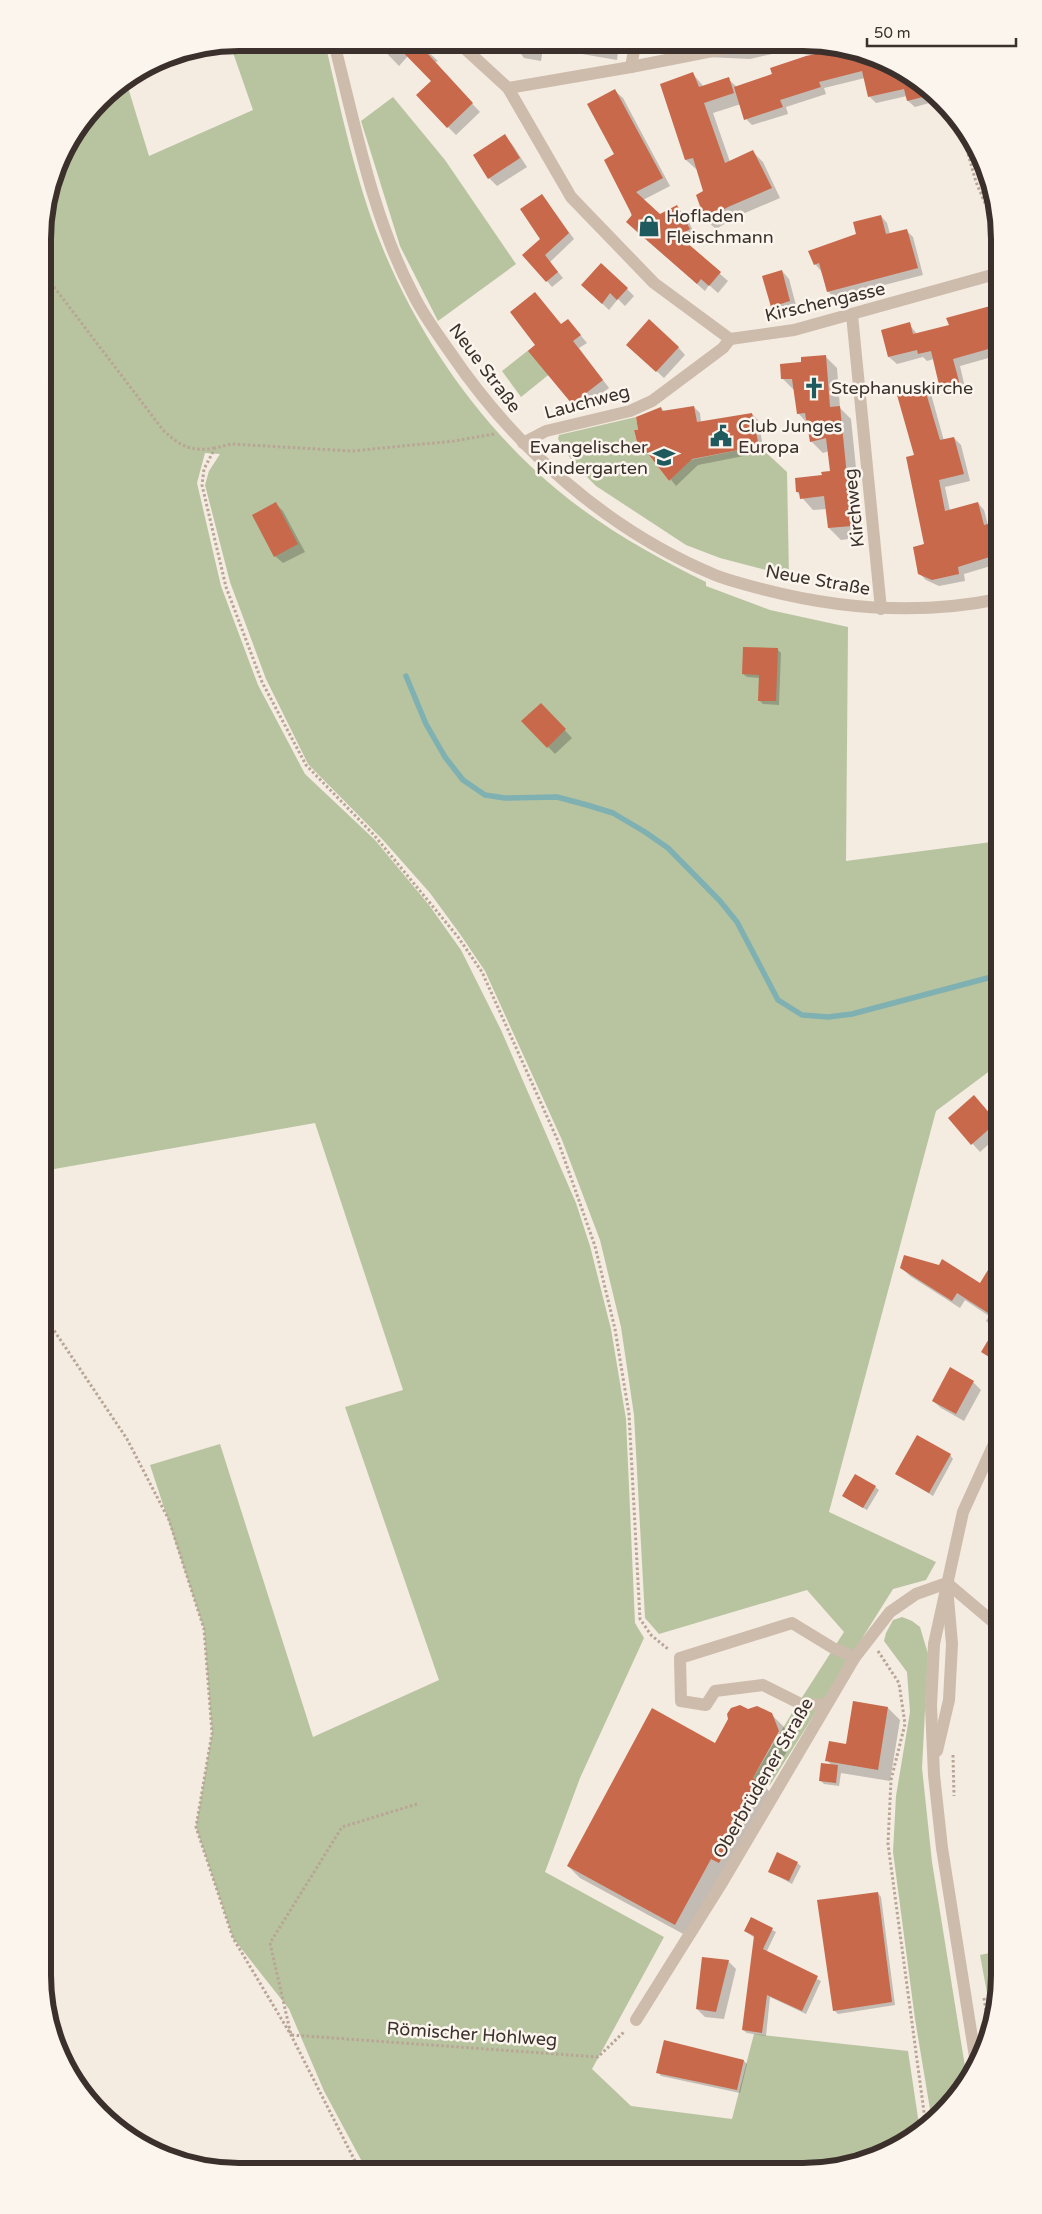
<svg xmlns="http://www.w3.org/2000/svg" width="1042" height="2214" font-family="'Varela Round',sans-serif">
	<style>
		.green { fill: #b8c4a0 }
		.shadow { fill: #0003 }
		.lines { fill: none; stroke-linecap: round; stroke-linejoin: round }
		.stream { stroke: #7fb0b2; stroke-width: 5.5 }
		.building { fill: #c8694b }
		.path { stroke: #b9a596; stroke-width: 3; stroke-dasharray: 2.5 2.5; stroke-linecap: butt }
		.minor { stroke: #cdbbac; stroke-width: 12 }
		.labels { text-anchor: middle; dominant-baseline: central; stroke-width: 5; stroke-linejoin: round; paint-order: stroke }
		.poi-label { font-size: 18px; fill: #3b302b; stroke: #fbf5ee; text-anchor: start }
		.street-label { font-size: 18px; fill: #3b302b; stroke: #fbf5ee }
		.rim { fill: none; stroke: #3b302b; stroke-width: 6 }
	</style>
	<rect width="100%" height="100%" fill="#f4ebe1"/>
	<!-- green -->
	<g class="green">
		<path d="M239 43H325C341 110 355 179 381 244 418 336 479 424 555 488 600 526 653 556 706 582V586L770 610 848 627 846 861 999 841V1064L936 1111 829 1512 936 1562 926 1580 893 1589 770 1785 753 1778 792 1713 844 1632 807 1590 659 1634 645 1618 634 1415 621 1327 600 1240 562 1140 485 971 460 934 430 893 383 840 308 764 266 679 230 582 205 485 209 471 220 454 205 453 197 483 221 586 258 685 305 774 375 840 429 905 461 950 501 1030 576 1203 590 1246 611 1329 626 1419 635 1623 644 1638 580 1778 545 1872 664 1937 592 2069 631 2106 732 2119 754 2034 908 2051 920 2131 912 2139 854 2165 803 2171 366 2169 324 2091 289 2009 233 1938 196 1827 212 1733 204 1629 150 1465 220 1444 313 1737 439 1680 345 1407 403 1390 315 1123 43 1171V226L63 152 109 91 126 81 149 156 253 110 230 44Z"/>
		<path d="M393 97 445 160 516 264 438 321 400 246 361 121Z"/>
		<path d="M549 334 562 364 521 397 502 371Z"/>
		<path d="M636 417 638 430H634L638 446 646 445 648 454 669 481 690 460 759 446 787 472 789 576 720 558 686 545 596 486 574 464 558 439 559 435Z"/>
		<path d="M902 1617 912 1621 920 1627 928 1654 922 1768 932 1862 967 2079 951 2104 932 2121 915 2019 893 1852 896 1796 910 1712 907 1672 884 1641 886 1633 893 1620Z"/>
		<path d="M999 1951V1988L992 2020 980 1955Z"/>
	</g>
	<!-- shadow -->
	<g class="shadow">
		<path d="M377 43 420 44 438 61 434 63 480 112 456 135 448 127 433 81 408 56 399 66Z"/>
		<path d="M522 44H540L543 48 541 61 524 58 521 54Z"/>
		<path d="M573 45H619L617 60 576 53 572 49Z"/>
		<path d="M695 45 784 46 785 51 750 59 707 57Z"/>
		<path d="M842 47 890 63 933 91 940 100 915 107 908 101 907 96 876 103 870 97 865 78 824 88 826 94 786 107 788 114 752 125 746 119 741 104 713 113 730 162 753 152 763 162 780 198 738 216 716 229 706 220 698 195 705 191 698 169H696L686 160 693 74 704 87 728 79 737 87 843 49Z"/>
		<path d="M615 91 623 98 670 186 643 200 660 216 677 207 685 215 697 238 686 244 728 281 718 293 709 285 705 291 635 230 616 155Z"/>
		<path d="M504 136 512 144 527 167 497 186 489 178 474 155Z"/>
		<path d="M542 195 574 239 550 262 563 278 552 287 547 281 542 239Z"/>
		<path d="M881 216 887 223 890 234 906 230 913 237 923 275 834 298 828 291 821 271 815 264Z"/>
		<path d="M782 271 789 279 797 309 780 313 772 306Z"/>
		<path d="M627 289 634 296 625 306 618 299 609 310 590 292Z"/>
		<path d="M993 306 999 312V355L960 366 966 392 948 396 941 389 934 359 927 361 923 357 897 364 889 357 883 331 909 324 917 334 950 326Z"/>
		<path d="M568 320 587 343 579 348 609 388 579 410 573 403 561 325Z"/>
		<path d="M678 347 685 355 664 378 636 352Z"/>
		<path d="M825 356 837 368 840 408 851 419 863 537 841 540 829 528 827 509 813 510 797 492 831 472 829 451 823 453 811 441 808 424 798 413 794 390 782 378 803 363Z"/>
		<path d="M924 387 931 394 944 441 954 438 961 445 970 481 945 487 950 511 978 503 984 510 988 525 999 522V570L994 565 964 574 965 581 939 586 926 580 919 573 925 545 915 455Z"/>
		<path d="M694 407 700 413 701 423 752 414 758 420 764 452 698 465 676 486 648 451 645 452 639 446V431L661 408 665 412Z"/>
		<path d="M276 504 283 511 305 552 283 563 275 556Z"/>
		<path d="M777 649 781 653 779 705 763 704 759 700 760 678 747 677 743 674Z"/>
		<path d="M541 705 572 738 555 754 523 721Z"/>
		<path d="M982 1105 999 1125V1135L980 1152 950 1119Z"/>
		<path d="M902 1268 980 1285 991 1268 999 1274V1365L982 1351 996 1330 986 1321 989 1316 965 1300 960 1308 910 1276Z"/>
		<path d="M973 1382 981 1390 964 1421 941 1408 933 1401Z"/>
		<path d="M950 1455 953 1459 933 1496 897 1474Z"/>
		<path d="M875 1487 879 1490 867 1510 847 1499Z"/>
		<path d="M888 1708 900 1720 890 1781 841 1773 839 1786 824 1784 820 1780 832 1766 827 1760Z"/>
		<path d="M748 1710 771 1714 784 1727 791 1744 766 1788 774 1796 687 1936 580 1878 568 1866 715 1745 730 1719Z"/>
		<path d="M999 1719V1765L991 1721Z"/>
		<path d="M797 1863 801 1866 792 1884 770 1872Z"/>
		<path d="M878 1893 881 1897 895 2005 838 2014 834 2010Z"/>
		<path d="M751 1918 776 1932 766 1953 821 1981 806 2014 770 1997 766 2036 747 2033 743 2030 755 1938 745 1931Z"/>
		<path d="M728 1961 736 1969 724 2019 705 2017 697 2009Z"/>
		<path d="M744 2061 747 2064 740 2093 661 2076 658 2072Z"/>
	</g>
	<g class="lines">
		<!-- stream -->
		<path class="stream" d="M406 676 426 724 445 757 463 780 485 795 505 798 557 797 587 805 613 813 645 832 668 848 720 901 737 922 778 1000 802 1015 828 1017 852 1014 999 975"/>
	</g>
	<!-- building -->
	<g class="building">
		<path d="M394 43 446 44 428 54 473 103 447 128 416 95 431 81Z"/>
		<path d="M845 48 890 63 935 94 907 101 904 89 868 97 862 71 819 82 821 87 780 100 783 107 744 120 734 87 772 74 770 68 806 56Z"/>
		<path d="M693 72 699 87 729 77 734 93 704 103 725 163 753 150 772 188 728 207 705 220 696 195 703 191 693 158 685 160 660 84Z"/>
		<path d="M615 89 663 178 636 192 660 214 677 205 690 229 679 236 721 272 709 286 701 279 697 284 626 222 632 215 604 160 614 154 587 104Z"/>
		<path d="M505 134 520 158 488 179 473 155Z"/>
		<path d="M542 194 569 233 545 255 558 272 546 282 522 255 540 239 520 209Z"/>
		<path d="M881 215 886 234 907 229 918 268 827 292 819 263 814 265 808 251 856 234 853 222Z"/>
		<path d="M601 263 628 288 617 300 610 293 602 304 581 285Z"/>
		<path d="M782 270 790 301 771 307 762 276Z"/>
		<path d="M535 292 561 324 568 319 581 335 573 341 603 380 572 404 528 351 535 345 510 312Z"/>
		<path d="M994 305 999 326V346L953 359 960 385 940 389 931 351 918 354 917 350 888 357 881 330 910 322 913 334 949 325 946 318Z"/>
		<path d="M649 319 679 347 656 372 626 345Z"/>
		<path d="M826 355 830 407 840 406 852 526 828 528 824 496 800 499 799 492H796L795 478 822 475 821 472 830 471 826 438 810 442 805 413 797 414 792 379H781L780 364 801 362V357Z"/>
		<path d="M924 386 940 440 954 437 964 474 939 480 945 511 978 502 984 525 999 521V554L958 567 959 574 932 580 918 574 913 547 924 544 906 457 914 455 897 395Z"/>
		<path d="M694 406 697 422 752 413 759 446 692 459 669 481 642 446H638L634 430H638L636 417 661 407 662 411Z"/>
		<path d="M276 502 298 544 274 557 252 515Z"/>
		<path d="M743 647 778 648 776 701H758L759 675 742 674Z"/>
		<path d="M541 703 566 729 547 748 521 721Z"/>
		<path d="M974 1095 997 1122 971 1145 948 1118Z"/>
		<path d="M999 1252V1320L957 1293 952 1301 900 1268 904 1255 939 1265 942 1259 980 1283Z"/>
		<path d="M999 1322V1363L981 1352Z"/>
		<path d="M950 1367 974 1381 956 1414 932 1401Z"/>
		<path d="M917 1435 951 1454 929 1493 895 1474Z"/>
		<path d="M855 1474 876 1486 863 1508 842 1496Z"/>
		<path d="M853 1701 888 1707 878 1770 825 1761 829 1741 846 1744Z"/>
		<path d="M740 1705 748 1709 757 1706 772 1713 779 1731 753 1778 763 1783 719 1863 711 1859 675 1925 567 1866 652 1708 715 1743 728 1719 727 1714 731 1708Z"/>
		<path d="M821 1763 838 1765 836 1783 819 1781Z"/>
		<path d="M777 1852 798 1862 789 1881 768 1872Z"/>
		<path d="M878 1892 892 2002 833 2011 817 1900Z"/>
		<path d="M751 1917 773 1928 763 1949 818 1976 802 2011 767 1995 762 2033 742 2030 754 1936 744 1931Z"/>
		<path d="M702 1957 729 1960 716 2012 696 2009Z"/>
		<path d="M664 2040 744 2060 737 2090 656 2073Z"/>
	</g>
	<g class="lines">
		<!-- path -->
		<g class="path">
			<path d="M960 125 976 182 988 210 998 259"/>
			<path d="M43 278 48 279 163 430C180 446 191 452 214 448"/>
			<path d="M494 434 454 441 352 451 231 444 215 448 204 469 202 485 226 587 262 682 306 765 374 835 458 937 482 972 558 1141 595 1246 615 1329 629 1414 640 1619 651 1635 668 1649"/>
			<path d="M43 1314 127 1439 169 1520 204 1629 212 1733 196 1827 233 1938 291 2035 359 2169"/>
			<path d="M878 1651 899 1683 905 1724 891 1780 888 1844 926 2127"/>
			<path d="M953 1755 954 1796"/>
			<path d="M417 1804 342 1827 270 1943 291 2035 598 2057 625 2031"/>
			<path d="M984 1998 989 2029"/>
		</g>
		<!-- minor -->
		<g class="minor">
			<path d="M334 43C356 128 372 216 413 294 423 315 437 333 450 352 515 448 607 530 715 575 730 581 747 585 762 589 839 609 921 615 999 599"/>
			<path d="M460 44 508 88 571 197 654 283 730 339 794 330 999 273"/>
			<path d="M631 67 635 45"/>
			<path d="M508 88 631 67 738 46"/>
			<path d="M852 315 881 609"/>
			<path d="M523 443 546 431 630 411 652 401 723 348 730 339"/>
			<path d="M947 1583 999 1627"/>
			<path d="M827 1704 803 1705 763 1685 715 1691 706 1705 681 1701 680 1658 792 1623 833 1648 855 1657"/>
			<path d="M937 1751 949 1700 952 1644 948 1598"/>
			<path d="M636 2020 723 1881 855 1657 890 1612 916 1594 947 1583"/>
			<path d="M976 2063 942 1848 934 1775 931 1706 934 1644 963 1512 999 1433"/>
		</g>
	</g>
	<!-- icons -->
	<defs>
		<g id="shop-bare" transform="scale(1.725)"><path d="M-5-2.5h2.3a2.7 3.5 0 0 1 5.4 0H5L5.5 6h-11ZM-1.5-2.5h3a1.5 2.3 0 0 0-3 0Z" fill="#1f5a5e" stroke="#fbf5ee" stroke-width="2.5" paint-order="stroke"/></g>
		<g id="church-bare" transform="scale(1.725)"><path d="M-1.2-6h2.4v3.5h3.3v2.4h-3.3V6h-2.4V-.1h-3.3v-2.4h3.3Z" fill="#1f5a5e" stroke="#fbf5ee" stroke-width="2.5" paint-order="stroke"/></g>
		<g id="civic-bare" transform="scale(1.725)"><path d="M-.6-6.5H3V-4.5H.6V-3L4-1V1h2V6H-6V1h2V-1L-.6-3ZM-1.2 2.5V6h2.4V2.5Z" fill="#1f5a5e" stroke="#fbf5ee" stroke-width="2.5" paint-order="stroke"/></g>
		<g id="school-bare" transform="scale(1.725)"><path d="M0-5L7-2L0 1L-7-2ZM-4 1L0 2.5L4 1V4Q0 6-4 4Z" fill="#1f5a5e" stroke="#fbf5ee" stroke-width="2.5" paint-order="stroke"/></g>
	</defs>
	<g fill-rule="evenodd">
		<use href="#shop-bare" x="649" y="226"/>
		<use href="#church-bare" x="814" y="388"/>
		<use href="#civic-bare" x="721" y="436"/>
		<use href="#school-bare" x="664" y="457"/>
	</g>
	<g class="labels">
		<!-- poi labels -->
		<g class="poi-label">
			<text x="666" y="216">Hofladen<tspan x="666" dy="21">Fleischmann</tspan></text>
			<text x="831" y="388">Stephanuskirche</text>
			<text x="738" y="426">Club Junges<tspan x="738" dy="21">Europa</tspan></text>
			<text x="648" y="447" text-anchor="end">Evangelischer<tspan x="648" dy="21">Kindergarten</tspan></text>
		</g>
		<!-- street labels -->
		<g class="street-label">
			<text transform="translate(825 302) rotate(-13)">Kirschengasse</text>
			<text transform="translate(485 368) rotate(53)">Neue Straße</text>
			<text transform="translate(587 402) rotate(-15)">Lauchweg</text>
			<text transform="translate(854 508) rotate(-96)">Kirchweg</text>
			<text transform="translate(818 580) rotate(10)">Neue Straße</text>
			<text transform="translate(763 1778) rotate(-60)">Oberbrüdener Straße</text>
			<text transform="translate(472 2034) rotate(4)">Römischer Hohlweg</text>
		</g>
	</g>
	<!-- crop -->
	<path d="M0 0H1042V2214H0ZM239 51H803A188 188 0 0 1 991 239V1975A188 188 0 0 1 803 2163H239A188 188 0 0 1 51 1975V239A188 188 0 0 1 239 51Z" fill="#fbf5ee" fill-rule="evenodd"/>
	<path class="rim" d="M239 51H803A188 188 0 0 1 991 239V1975A188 188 0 0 1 803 2163H239A188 188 0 0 1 51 1975V239A188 188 0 0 1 239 51Z"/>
	<!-- scale -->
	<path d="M867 38v8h149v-8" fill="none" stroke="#3b302b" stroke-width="2.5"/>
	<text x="874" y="38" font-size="15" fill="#3b302b" stroke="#fbf5ee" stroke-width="4" paint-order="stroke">50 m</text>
</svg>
